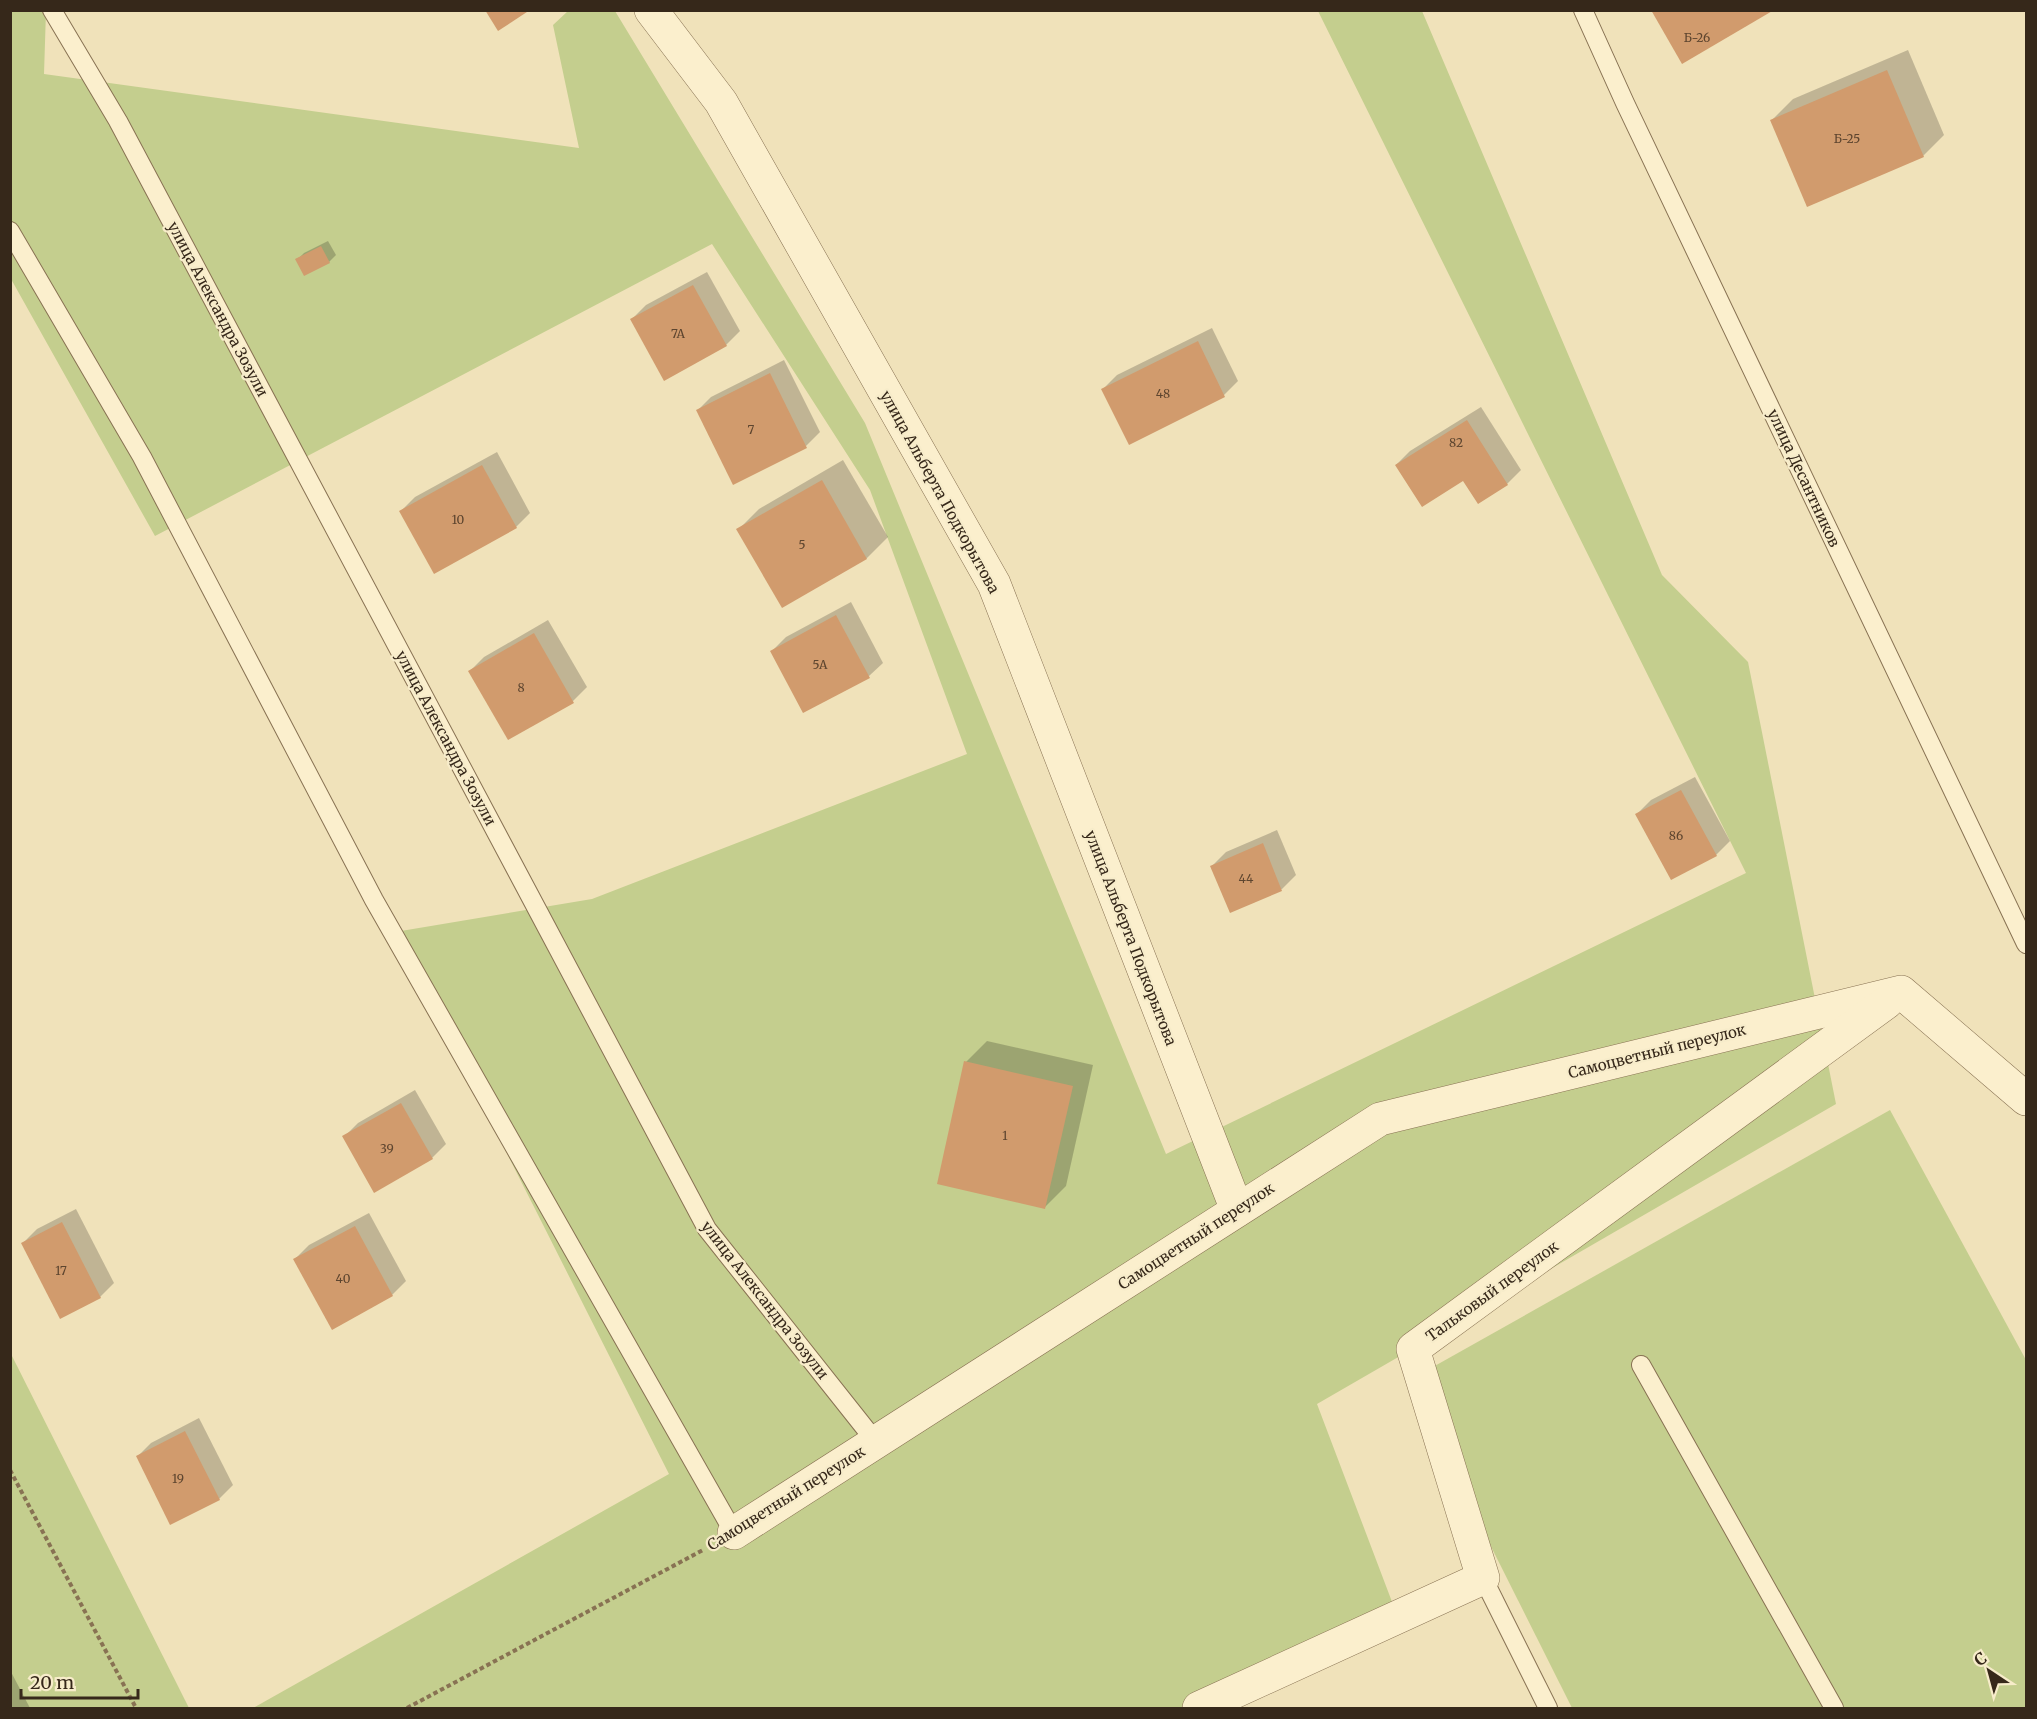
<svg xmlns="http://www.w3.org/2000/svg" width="2037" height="1719" font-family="Merriweather,serif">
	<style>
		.green { fill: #c4ce8e }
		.shadow { fill: #0003 }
		.building { fill: #d19b6d }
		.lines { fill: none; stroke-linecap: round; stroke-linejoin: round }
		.service-casing { stroke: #887253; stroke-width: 20 }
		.minor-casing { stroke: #887253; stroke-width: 34 }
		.path { stroke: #887253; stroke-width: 4; stroke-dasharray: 4.5 3; stroke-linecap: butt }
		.service { stroke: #fbefcd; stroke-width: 18 }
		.minor { stroke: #fbefcd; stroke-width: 33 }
		.labels { text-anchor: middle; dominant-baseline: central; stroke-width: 4.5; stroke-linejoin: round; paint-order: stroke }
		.number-label { font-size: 12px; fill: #5d452f }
		.street-label { font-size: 15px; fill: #36281a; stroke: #f7ecca }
	</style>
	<rect width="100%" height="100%" fill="#f0e2ba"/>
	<!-- green -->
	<g class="green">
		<path d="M10 11H46L44 74 579 148 553 25 568 11H615L865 423 1166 1154 1746 873 1318 11H1422L1662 575 1748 662 1836 1104 1317 1404 1397 1615 1215 1708H253L669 1474 395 932 592 899 967 754 870 490 712 244 155 536 11 279Z"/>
		<path d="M1890 1110 2026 1360V1708H1572L1408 1381Z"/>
		<path d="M10 1354H11L189 1708H11Z"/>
	</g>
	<!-- shadow -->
	<g class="shadow">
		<path d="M1908 50 1944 135 1923 156 1772 120 1793 99Z"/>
		<path d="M328 241 336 255 329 262 297 260 304 253Z"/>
		<path d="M707 272 740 331 726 345 632 319 646 305Z"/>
		<path d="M1212 328 1238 381 1224 395 1129 443 1103 389 1117 375Z"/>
		<path d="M784 360 820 432 806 446 697 411 711 397Z"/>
		<path d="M1481 407 1521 470 1507 484 1464 479 1396 465 1410 451Z"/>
		<path d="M497 452 530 513 516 527 401 511 415 497Z"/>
		<path d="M843 460 888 537 867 558 783 606 738 530 759 509Z"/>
		<path d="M851 602 883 663 869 676 772 651 786 637Z"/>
		<path d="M548 620 587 687 573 701 470 671 484 657Z"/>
		<path d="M1695 777 1730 841 1716 855 1637 814 1651 800Z"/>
		<path d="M1277 830 1296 875 1282 889 1231 911 1212 866 1226 852Z"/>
		<path d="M987 1041 1093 1065 1066 1186 1045 1207 966 1062Z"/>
		<path d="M415 1090 446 1144 432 1158 344 1137 358 1123Z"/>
		<path d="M76 1209 114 1283 100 1297 23 1243 37 1229Z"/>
		<path d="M369 1213 406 1281 392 1295 295 1259 309 1245Z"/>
		<path d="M199 1418 233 1485 219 1499 137 1457 151 1443Z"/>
		<path d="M10 1670 30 1708H10Z"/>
	</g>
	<!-- building -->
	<g class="building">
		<path d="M485 10H530L498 31Z"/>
		<path d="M1651 10H1774L1682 64Z"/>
		<path d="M1887 70 1924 157 1807 207 1770 120Z"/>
		<path d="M321 246 330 263 304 276 295 259Z"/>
		<path d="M693 285 727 346 664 381 630 319Z"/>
		<path d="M1198 341 1225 397 1129 445 1101 389Z"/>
		<path d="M770 373 807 448 733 485 696 410Z"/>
		<path d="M1467 420 1508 485 1478 504 1463 481 1422 507 1395 465Z"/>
		<path d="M482 465 517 528 434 574 399 511Z"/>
		<path d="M822 480 867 559 782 608 736 529Z"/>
		<path d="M836 615 870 678 803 713 770 651Z"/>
		<path d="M534 633 574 703 508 740 468 671Z"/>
		<path d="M1681 790 1717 856 1671 880 1635 814Z"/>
		<path d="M1263 843 1282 891 1230 913 1210 866Z"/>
		<path d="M964 1061 1073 1086 1045 1209 937 1184Z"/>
		<path d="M401 1103 433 1159 374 1193 342 1136Z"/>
		<path d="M62 1222 101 1298 60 1319 21 1243Z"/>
		<path d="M355 1226 393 1296 332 1330 293 1259Z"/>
		<path d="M185 1431 220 1500 170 1525 136 1456Z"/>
	</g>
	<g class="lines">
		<!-- service casing -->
		<g class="service-casing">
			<g id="service">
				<path d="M52 10 118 121 707 1229 876 1442"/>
				<path d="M1583 10 1625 103 2026 944"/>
				<path d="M10 231 142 457 374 900 734 1533"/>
				<path d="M1641 1365 1834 1708"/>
				<path d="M1483 1578 1548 1708"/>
			</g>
		</g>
		<!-- minor casing -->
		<g class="minor-casing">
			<g id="minor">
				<path d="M651 10 721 102 994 584 1237 1210"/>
				<path d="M734 1533 1380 1119 1901 992 2026 1099"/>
				<path d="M1199 1708 1483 1578 1413 1349 1887 1002"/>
			</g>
		</g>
		<!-- path -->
		<g class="path">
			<path d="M10 1470 136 1708"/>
			<path d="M407 1708 703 1550"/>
		</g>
		<!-- service -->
		<use href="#service" class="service"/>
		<!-- minor -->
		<use href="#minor" class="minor"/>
	</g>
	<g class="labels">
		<!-- number labels -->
		<g class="number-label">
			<text x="1697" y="37">Б-26</text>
			<text x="1847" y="138">Б-25</text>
			<text x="678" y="333">7А</text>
			<text x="1163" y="393">48</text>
			<text x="751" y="429">7</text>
			<text x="1456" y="442">82</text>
			<text x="458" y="519">10</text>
			<text x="802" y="544">5</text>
			<text x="820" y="664">5А</text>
			<text x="521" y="687">8</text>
			<text x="1676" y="835">86</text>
			<text x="1246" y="878">44</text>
			<text x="1005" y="1135">1</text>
			<text x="387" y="1148">39</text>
			<text x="61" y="1270">17</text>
			<text x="343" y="1278">40</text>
			<text x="178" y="1478">19</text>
		</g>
		<!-- street labels -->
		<g class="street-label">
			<text transform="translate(218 309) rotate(62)">улица Александра Зозули</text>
			<text transform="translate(1804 478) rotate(65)">улица Десантников</text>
			<text transform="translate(940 492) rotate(61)">улица Альберта Подкорытова</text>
			<text transform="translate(446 738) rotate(62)">улица Александра Зозули</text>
			<text transform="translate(1131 938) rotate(69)">улица Альберта Подкорытова</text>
			<text transform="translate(1657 1051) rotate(-14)">Самоцветный переулок</text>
			<text transform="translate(1196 1236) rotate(-33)">Самоцветный переулок</text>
			<text transform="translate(1492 1291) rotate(-36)">Тальковый переулок</text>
			<text transform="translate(765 1300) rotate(52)">улица Александра Зозули</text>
			<text transform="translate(786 1498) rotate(-32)">Самоцветный переулок</text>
		</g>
	</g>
	<!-- border -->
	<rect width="2037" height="1719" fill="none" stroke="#36281a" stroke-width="24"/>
	<!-- north arrow -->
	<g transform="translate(1989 1671) rotate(324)" stroke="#f7ecca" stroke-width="4.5" paint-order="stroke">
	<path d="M0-4.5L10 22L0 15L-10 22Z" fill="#36281a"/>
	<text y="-9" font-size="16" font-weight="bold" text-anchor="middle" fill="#36281a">С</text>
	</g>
	<!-- scale -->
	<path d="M21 1689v9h117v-9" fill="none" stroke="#36281a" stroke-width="3"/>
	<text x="30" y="1689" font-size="18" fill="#36281a" stroke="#f7ecca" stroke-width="4.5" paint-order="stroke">20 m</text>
</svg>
